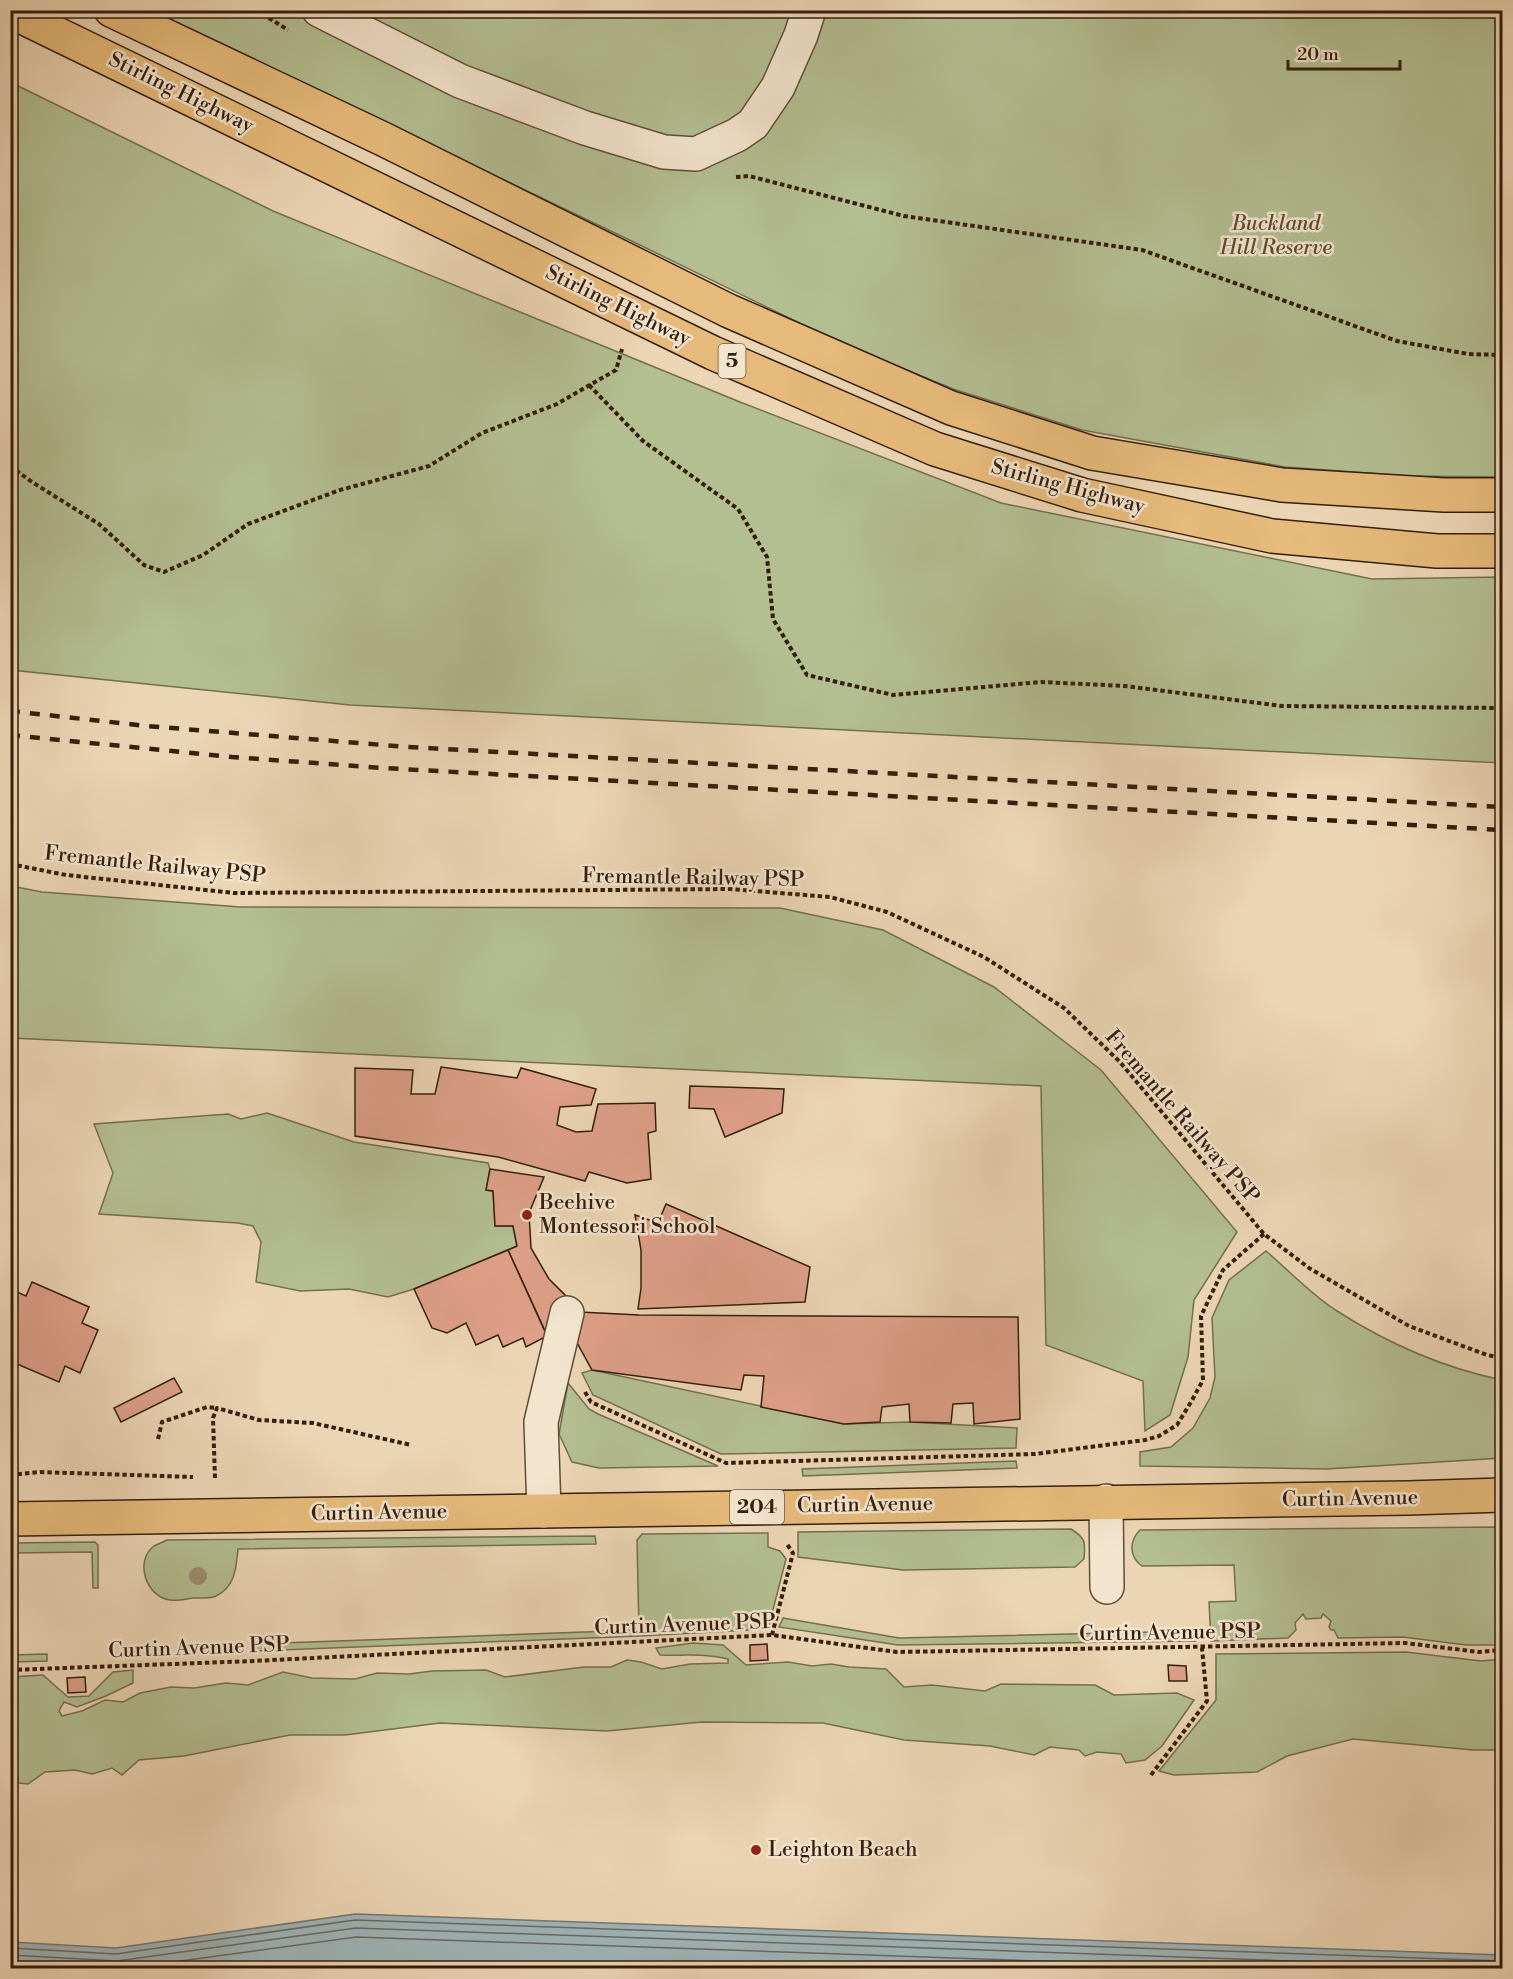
<svg xmlns="http://www.w3.org/2000/svg" width="1513" height="1979" font-family="'Libre Bodoni',serif">
	<style>
		.green { fill: #b3be91; stroke: #746e4f; stroke-width: 1.5 }
		.water { fill: #9fb5b9; stroke: #747974; stroke-width: 1.5 }
		.lines { fill: none; stroke-linecap: round; stroke-linejoin: round }
		.shore { stroke: #6a6a63; stroke-width: 1.5 }
		.building { fill: #dea088; stroke: #341e0d; stroke-width: 1.5 }
		.minor-casing { stroke: #624c37; stroke-width: 36 }
		.major-casing { stroke: #341e0d; stroke-width: 36 }
		.highway-casing { stroke: #341e0d; stroke-width: 36 }
		.path { stroke: #341e0d; stroke-width: 4; stroke-dasharray: 4.5 3; stroke-linecap: butt }
		.minor { stroke: #f3e4ce; stroke-width: 33 }
		.major { stroke: #e6ba7a; stroke-width: 33 }
		.highway { stroke: #e6ba7a; stroke-width: 33 }
		.rail { stroke: #341e0d; stroke-width: 4.5; stroke-dasharray: 10 10; stroke-linecap: butt }
		.tree { fill: #9c8b6e }
		.poi-dot { fill: #8f2418; stroke: #f3e4ce; stroke-width: 2 }
		.labels { text-anchor: middle; dominant-baseline: central; stroke-width: 5; stroke-linejoin: round; paint-order: stroke }
		.shield { fill: #f3e4ce; stroke: #6d5947; stroke-width: 1.5 }
		.shield-label { font-size: 20px; font-weight: bold; fill: #341e0d }
		.street-label { font-size: 21px; fill: #341e0d; stroke: #f3e4ce }
		.park-label { font-size: 21px; font-style: italic; fill: #5a4e35; stroke: #f3e4ce }
		.poi-label { font-size: 21px; fill: #341e0d; stroke: #f3e4ce; text-anchor: start }
	</style>
	<rect width="100%" height="100%" fill="#ecd5b4"/>
	<filter id="stains"><feTurbulence type="fractalNoise" baseFrequency=".00333" numOctaves="4"/><feColorMatrix values="0 0 0 0 .2 0 0 0 0 .09 0 0 0 0 .02 0 0 0 .5 -.17"/></filter>
	<radialGradient id="worn" r=".72"><stop offset=".6" stop-color="#630" stop-opacity="0"/><stop offset="1" stop-color="#630" stop-opacity=".3"/></radialGradient>
	<!-- green -->
	<g class="green">
		<path d="M151 11H1502V477L1408 476 1285 467 1082 430 953 389 838 342 642 246Z"/>
		<path d="M10 82 273 211 740 402 1001 503 1372 579 1502 577V763L350 705 11 670Z"/>
		<path d="M11 886 42 892 241 907 780 908 883 930 994 987 1101 1070 1237 1232 1194 1300 1188 1357 1170 1415 1145 1431 1143 1381 1046 1345 1041 1086 11 1038Z"/>
		<path d="M267 1113 354 1142 488 1163 490 1169 486 1190 493 1191 495 1226H513L517 1246 414 1289 388 1297 349 1289 300 1291 256 1282 261 1242 253 1226 238 1223 99 1214 113 1173 94 1124 228 1114 241 1119Z"/>
		<path d="M1266 1251C1287 1269 1314 1297 1337 1311 1387 1343 1444 1368 1502 1380V1458L1327 1469 1140 1466V1452L1171 1447 1193 1428 1210 1398 1215 1377 1212 1318 1229 1280Z"/>
		<path d="M592 1370 844 1424 910 1422 1017 1428 1016 1448 721 1454 593 1395 582 1373Z"/>
		<path d="M568 1383 589 1409 598 1414 718 1466 599 1468 572 1462 559 1434Z"/>
		<path d="M1016 1461 1017 1468 803 1476 802 1469Z"/>
		<path d="M1502 1527 1501 1645H1466L1403 1637 1338 1638 1334 1630H1331L1329 1627 1331 1621 1323 1614 1321 1618 1306 1619 1303 1614 1295 1623 1296 1630 1288 1638 1211 1641 1209 1602 1236 1601 1234 1565 1142 1566C1129 1557 1129 1541 1140 1530Z"/>
		<path d="M1071 1529C1087 1539 1085 1543 1084 1559L1075 1567 903 1570 798 1557V1532Z"/>
		<path d="M768 1533V1547L780 1551 786 1559 768 1629 640 1636 255 1651V1644L639 1630 637 1540 642 1534Z"/>
		<path d="M595 1536 596 1544 238 1549C236 1566 236 1587 216 1596 210 1599 200 1598 193 1598 186 1599 177 1601 170 1600 146 1597 134 1561 154 1546 158 1544 163 1542 167 1540Z"/>
		<path d="M95 1542 98 1545V1588H93L92 1552 11 1553V1543Z"/>
		<path d="M783 1618 899 1638 1197 1631 1196 1641 898 1645 779 1627Z"/>
		<path d="M693 1643 723 1645 746 1665 788 1662 812 1666 831 1664 849 1667 886 1669 904 1687 932 1685 985 1691 1001 1684 1095 1685 1114 1695 1177 1693 1194 1700 1162 1746 1145 1760 1126 1763 1121 1754 1097 1752 1085 1756 1079 1750 1050 1747 1034 1755 990 1746 904 1740 823 1723 702 1722 607 1731 440 1723 345 1735H290L184 1756 139 1760 122 1775 112 1768 92 1774 75 1770 45 1772 28 1784 19 1783 11 1776V1677L43 1675 68 1697 89 1696 113 1672 133 1670V1683L106 1696 77 1707 64 1702 59 1711 62 1716 82 1711 105 1700 123 1702 140 1693 171 1687 194 1688 226 1683 248 1685 283 1672 312 1678 355 1679 377 1673 409 1674 432 1671 486 1670 505 1677 584 1667H611L627 1660 641 1662 662 1669 690 1664 728 1663V1659C705 1653 683 1656 660 1655L656 1648Z"/>
		<path d="M1406 1652 1481 1661 1502 1659V1750H1474L1353 1739 1287 1756 1257 1772 1174 1775 1159 1771 1216 1700V1654Z"/>
		<path d="M47 1654V1661L11 1662V1655Z"/>
	</g>
	<!-- water -->
	<path class="water" d="M355 1914 1502 1955V1968H11V1942L116 1948Z"/>
	<g class="lines">
		<!-- shore -->
		<g class="shore">
			<path d="M10 1948 116 1954 355 1920 1502 1961"/>
			<path d="M10 1955 117 1961 356 1928 1492 1968"/>
			<path d="M10 1964 86 1968"/>
			<path d="M129 1968 356 1937 1240 1968"/>
		</g>
	</g>
	<!-- building -->
	<g class="building">
		<path d="M441 1067 517 1078 521 1068 596 1089 591 1105 560 1107 557 1125 576 1132 592 1131 598 1104 655 1103 656 1131 648 1133 651 1179 627 1183 589 1172 585 1181 498 1157 355 1136V1068L413 1070 411 1094H435Z"/>
		<path d="M690 1086 784 1089 782 1113 725 1137 714 1109 689 1108Z"/>
		<path d="M490 1169 544 1177 529 1213 531 1248 549 1279 571 1301 556 1330 545 1331 508 1250 517 1246 513 1226H495L493 1191 486 1190Z"/>
		<path d="M666 1204 810 1267 805 1302 638 1309 641 1288V1250L635 1215 658 1223Z"/>
		<path d="M508 1250 547 1336 526 1347 523 1338 503 1347 498 1335 476 1345 466 1323 447 1333 432 1328 414 1289Z"/>
		<path d="M32 1282 89 1307 82 1323 98 1330 80 1373 65 1366 59 1382 10 1361V1289L26 1296Z"/>
		<path d="M580 1312 639 1315 1018 1317 1020 1419 974 1424 973 1403 953 1404 951 1423 910 1422 909 1404 882 1407 880 1422 844 1424 761 1407 764 1376 744 1375 741 1390 592 1370 575 1339Z"/>
		<path d="M174 1378 182 1392 121 1422 114 1408Z"/>
		<path d="M767 1644 768 1660 750 1661V1645Z"/>
		<path d="M1168 1665 1186 1666 1187 1681H1169Z"/>
		<path d="M85 1677 86 1692 68 1693 67 1678Z"/>
	</g>
	<g class="lines">
		<!-- minor casing -->
		<g class="minor-casing">
			<g id="minor">
				<path d="M319 10 460 81 585 128 664 152 696 154 737 135 753 124 778 87 801 35 809 10"/>
				<path d="M1106 1501 1107 1587"/>
				<path d="M544 1511 541 1422 567 1313"/>
			</g>
		</g>
		<!-- major casing -->
		<g class="major-casing">
			<path id="major" d="M10 1519 1408 1498 1502 1495"/>
		</g>
		<!-- highway casing -->
		<g class="highway-casing">
			<g id="highway">
				<path d="M111 10 383 139 729 311 951 408 1092 453 1282 485 1444 495H1502"/>
				<path d="M10 11 713 353 935 449 1082 495 1272 536 1437 551H1502"/>
			</g>
		</g>
		<!-- path -->
		<g class="path">
			<path d="M256 10 288 30"/>
			<path d="M736 177 749 176 904 216 1142 250 1397 341 1468 354 1502 355"/>
			<path d="M589 385 643 441 738 509 767 557 773 619 807 675 893 695 1041 682 1125 686 1282 706 1502 708"/>
			<path d="M10 466 32 482 99 524 144 565 164 572 203 555 248 524 340 490 429 466 482 433 557 404 616 370 622 349"/>
			<path d="M10 864 66 875 234 893 730 889 830 897 887 912 984 957 1064 1008 1120 1062 1264 1234 1309 1268 1409 1326 1487 1355 1502 1358"/>
			<path d="M585 1392 591 1402 726 1463 1035 1454 1145 1440 1159 1436 1177 1425 1191 1402 1203 1380 1201 1316 1223 1270 1264 1234"/>
			<path d="M158 1439 162 1422 207 1407 217 1408"/>
			<path d="M10 1475 40 1472 193 1477"/>
			<path d="M215 1478 213 1418 217 1408 259 1420 313 1423 411 1445"/>
			<path d="M772 1635 793 1553 787 1544"/>
			<path d="M10 1670 254 1661 772 1635 897 1652 1405 1643 1479 1652 1502 1650"/>
			<path d="M1151 1775 1207 1701 1202 1648"/>
		</g>
		<!-- minor -->
		<use href="#minor" class="minor"/>
		<!-- major -->
		<use href="#major" class="major"/>
		<!-- highway -->
		<use href="#highway" class="highway"/>
		<!-- rail -->
		<g class="rail">
			<path d="M10 711 147 726 408 747 1502 807"/>
			<path d="M10 735 232 757 383 768 1502 830"/>
		</g>
	</g>
	<!-- trees -->
	<circle class="tree" cx="198" cy="1576" r="9"/>
	<!-- markers -->
	<g class="poi-dot">
		<circle cx="527" cy="1215" r="6"/>
		<circle cx="756" cy="1850" r="6"/>
	</g>
	<g class="labels">
		<!-- shield labels -->
		<g class="shield">
			<rect x="718.5" y="344" width="27" height="34" rx="4.5"/>
			<rect x="730" y="1490" width="54" height="34" rx="4.5"/>
		</g>
		<g class="shield-label">
			<text x="732" y="361">5</text>
			<text x="757" y="1507">204</text>
		</g>
		<!-- street labels -->
		<g class="street-label">
			<text transform="translate(181 93) rotate(26)">Stirling Highway</text>
			<text transform="translate(618 306) rotate(26)">Stirling Highway</text>
			<text transform="translate(1068 487) rotate(15)">Stirling Highway</text>
			<text transform="translate(155 865) rotate(6)">Fremantle Railway PSP</text>
			<text transform="translate(693 878) rotate(1)">Fremantle Railway PSP</text>
			<text transform="translate(1182 1117) rotate(49)">Fremantle Railway PSP</text>
			<text transform="translate(1350 1499) rotate(-1)">Curtin Avenue</text>
			<text transform="translate(865 1505) rotate(-1)">Curtin Avenue</text>
			<text transform="translate(379 1513) rotate(-1)">Curtin Avenue</text>
			<text transform="translate(685 1625) rotate(-2)">Curtin Avenue PSP</text>
			<text transform="translate(1170 1633) rotate(-1)">Curtin Avenue PSP</text>
			<text transform="translate(199 1648) rotate(-2)">Curtin Avenue PSP</text>
		</g>
		<!-- park labels -->
		<g class="park-label">
			<text x="1276" y="224">Buckland<tspan x="1276" dy="24">Hill Reserve</tspan></text>
		</g>
		<!-- poi labels -->
		<g class="poi-label">
			<text x="539" y="1203">Beehive<tspan x="539" dy="24">Montessori School</tspan></text>
			<text x="768" y="1850">Leighton Beach</text>
		</g>
	</g>
	<!-- margin -->
	<rect width="1513" height="1979" fill="none" stroke="#ecd5b4" stroke-width="36"/>
	<rect x="12" y="12" width="1489" height="1955" fill="none" stroke="#341e0d" stroke-width="3"/>
	<rect x="18" y="18" width="1477" height="1943" fill="none" stroke="#341e0d" stroke-width="1.5"/>
	<!-- scale -->
	<path d="M1288 60v9h112v-9" fill="none" stroke="#341e0d" stroke-width="3"/>
	<text x="1297" y="60" font-size="18" fill="#341e0d" stroke="#f3e4ce" stroke-width="4.5" paint-order="stroke">20 m</text>
	<rect width="100%" height="100%" filter="url(#stains)"/>
	<rect width="100%" height="100%" fill="url(#worn)"/>
</svg>
